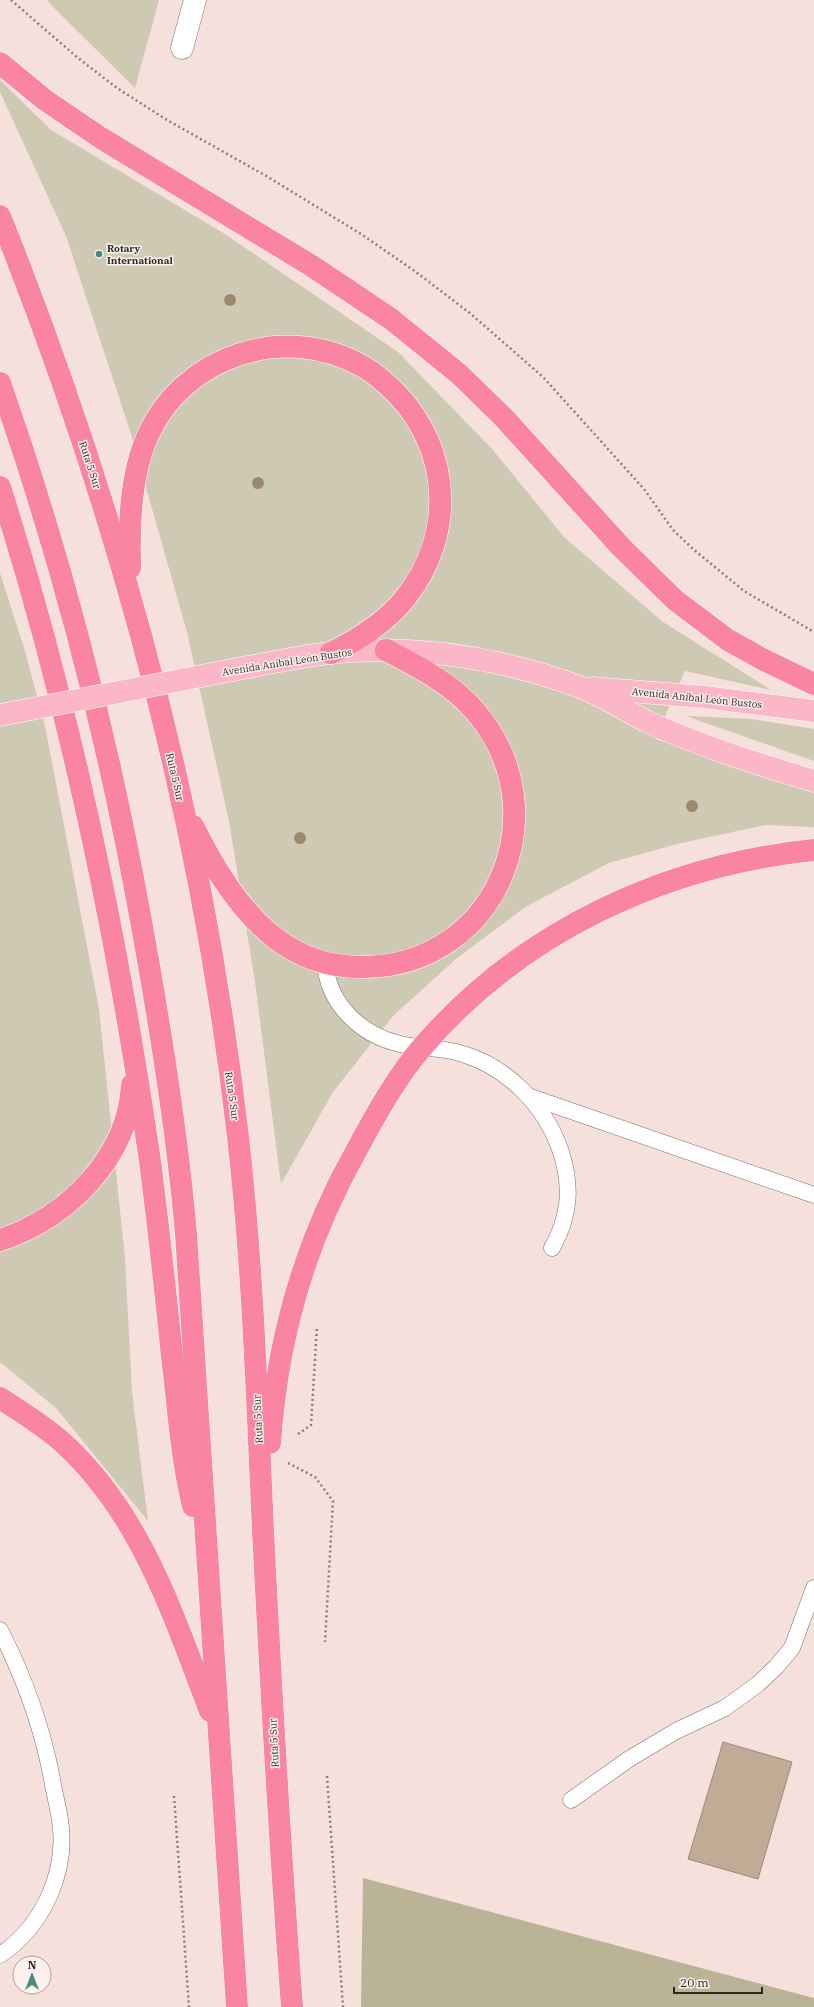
<svg xmlns="http://www.w3.org/2000/svg" width="814" height="2007" font-family="'IBM Plex Serif',serif">
	<style>
		.green { fill: #cec9b3 }
		.forest { fill: #bab396 }
		.building { fill: #c2ab95; stroke: #988b7e }
		.lines { fill: none; stroke-linecap: round; stroke-linejoin: round }
		.service-casing { stroke: #7e6c67; stroke-width: 17 }
		.minor-casing { stroke: #7e6c67; stroke-width: 23 }
		.primary-casing { stroke: #fff; stroke-width: 23 }
		.motorway-casing { stroke: #fff; stroke-width: 23 }
		.path { stroke: #8b7d7a; stroke-width: 2.5; stroke-dasharray: 2 3; stroke-linecap: butt }
		.service { stroke: #fff; stroke-width: 16 }
		.minor { stroke: #fff; stroke-width: 22 }
		.primary { stroke: #fbb6c7; stroke-width: 22 }
		.motorway { stroke: #f985a2; stroke-width: 22 }
		.primary-bridge-casing { stroke: #fff; stroke-width: 23; stroke-linecap: butt }
		.primary-bridge { stroke: #fbb6c7; stroke-width: 22 }
		.tree { fill: #9a8a6b }
		.poi-dot { fill: #448b84; stroke: #fcf0ec; stroke-width: 1.5 }
		.labels { text-anchor: middle; dominant-baseline: central; stroke-width: 3; stroke-linejoin: round; paint-order: stroke }
		.poi-label { font-size: 10px; font-weight: bold; fill: #2e2624; stroke: #fcf0ec; text-anchor: start }
		.street-label { font-size: 10px; fill: #2e2624; stroke: #fcf0ec }
	</style>
	<rect width="100%" height="100%" fill="#f5e0db"/>
	<!-- green -->
	<g class="green">
		<path d="M47 0H159L135 88 51 5Z"/>
		<path d="M0 80 51 130 225 234 398 352 492 449 564 537 663 622 771 690 685 671 655 739 814 791V827L765 825 677 844 609 863 527 906 457 958 393 1016 333 1092 281 1184 255 982 229 821 187 632 130 431 66 236 0 92Z"/>
		<path d="M0 573 25 651 45 726 99 1009 125 1258 132 1392 148 1521 56 1408 0 1362Z"/>
		<path d="M686 716 751 719 814 729V761Z"/>
	</g>
	<!-- forest -->
	<path class="forest" d="M363 1878 814 1998V2007H361Z"/>
	<!-- building -->
	<path class="building" d="M723 1742 792 1762 758 1879 688 1859Z"/>
	<g class="lines">
		<!-- service casing -->
		<g class="service-casing">
			<g id="service">
				<path d="M325 964C329 1005 361 1035 400 1044 421 1049 443 1047 463 1054 509 1068 546 1107 561 1152 572 1187 570 1216 552 1248"/>
				<path d="M528 1096 814 1195"/>
				<path d="M0 1630C24 1677 42 1726 52 1779 54 1792 58 1806 60 1820 68 1872 43 1926 0 1955"/>
				<path d="M571 1800 629 1759 676 1731 725 1708 758 1684 776 1667 792 1648 814 1588"/>
			</g>
		</g>
		<!-- minor casing -->
		<g class="minor-casing">
			<path id="minor" d="M182 48 195 0"/>
		</g>
		<!-- primary casing -->
		<g class="primary-casing">
			<g id="primary">
				<path d="M232 670C272 663 312 653 352 651 430 647 507 660 580 687 604 696 627 712 650 723 703 747 758 764 814 781"/>
				<path d="M592 688 704 697 814 711"/>
				<path d="M0 715 16 712"/>
			</g>
		</g>
		<!-- motorway casing -->
		<g class="motorway-casing">
			<g id="motorway">
				<path d="M0 63 45 100 101 138 312 266 391 319 459 374 505 419 621 547 675 600 728 640 766 661 814 684"/>
				<path d="M0 216C118 511 202 821 238 1137 253 1268 257 1400 263 1531 271 1690 280 1848 292 2007"/>
				<path d="M0 383C62 559 108 738 141 921 160 1025 177 1129 186 1234L237 2007"/>
				<path d="M0 487C69 704 116 928 149 1154 158 1221 165 1288 172 1356 178 1406 181 1457 193 1506"/>
				<path d="M130 568C129 525 130 475 148 435 185 354 286 323 362 366 375 373 387 384 397 394 451 451 455 535 406 597 387 622 359 639 331 653"/>
				<path d="M193 826C213 866 238 909 275 938 301 958 333 968 366 967 499 964 560 809 475 711 451 683 418 667 386 650"/>
				<path d="M0 1240C67 1219 128 1157 132 1085"/>
				<path d="M0 1398C21 1412 43 1425 62 1442 141 1513 173 1615 210 1711"/>
				<path d="M270 1443C277 1341 305 1242 355 1153 375 1116 396 1077 424 1045 523 931 665 865 814 850"/>
			</g>
		</g>
		<!-- path -->
		<g class="path">
			<path d="M11 0 78 58 117 88 167 120 268 177 361 234 416 272 471 314 543 377 644 489 673 530 693 549 744 591 814 632"/>
			<path d="M298 1434 311 1425 317 1326"/>
			<path d="M288 1463 315 1477 333 1501 325 1642"/>
			<path d="M327 1776 343 2007"/>
			<path d="M174 1796 189 2007"/>
		</g>
		<!-- service -->
		<use href="#service" class="service"/>
		<!-- minor -->
		<use href="#minor" class="minor"/>
		<!-- primary -->
		<use href="#primary" class="primary"/>
		<!-- motorway -->
		<use href="#motorway" class="motorway"/>
		<!-- primary-bridge casing -->
		<g class="primary-bridge-casing">
			<path id="primary-bridge" d="M16 712 232 670"/>
		</g>
		<!-- primary-bridge -->
		<use href="#primary-bridge" class="primary-bridge"/>
	</g>
	<!-- trees -->
	<g class="tree">
		<circle cx="230" cy="300" r="6"/>
		<circle cx="258" cy="483" r="6"/>
		<circle cx="692" cy="806" r="6"/>
		<circle cx="300" cy="838" r="6"/>
	</g>
	<!-- markers -->
	<circle class="poi-dot" cx="99" cy="254" r="4"/>
	<g class="labels">
		<!-- poi labels -->
		<g class="poi-label">
			<text x="107" y="248">Rotary<tspan x="107" dy="12">International</tspan></text>
		</g>
		<!-- street labels -->
		<g class="street-label">
			<text transform="translate(90 465) rotate(72)">Ruta 5 Sur</text>
			<text transform="translate(287 662) rotate(-9)">Avenida Aníbal León Bustos</text>
			<text transform="translate(697 698) rotate(6)">Avenida Aníbal León Bustos</text>
			<text transform="translate(175 777) rotate(77)">Ruta 5 Sur</text>
			<text transform="translate(232 1096) rotate(82)">Ruta 5 Sur</text>
			<text transform="translate(258 1419) rotate(-93)">Ruta 5 Sur</text>
			<text transform="translate(274 1743) rotate(-93)">Ruta 5 Sur</text>
		</g>
	</g>
	<!-- north arrow -->
	<g transform="translate(32 1975)"><circle r="19" fill="#fcf0ec" stroke="#aa9f9c"/>
	<path d="M0-3L7 15L0 10L-7 15Z" fill="#448b84"/>
	<text y="-6" font-size="11" font-weight="bold" text-anchor="middle" fill="#2e2624">N</text>
	</g>
	<!-- scale -->
	<path d="M674 1987v6h88v-6" fill="none" stroke="#2e2624" stroke-width="2"/>
	<text x="680" y="1987" font-size="12" fill="#2e2624" stroke="#fcf0ec" stroke-width="3" paint-order="stroke">20 m</text>
</svg>
